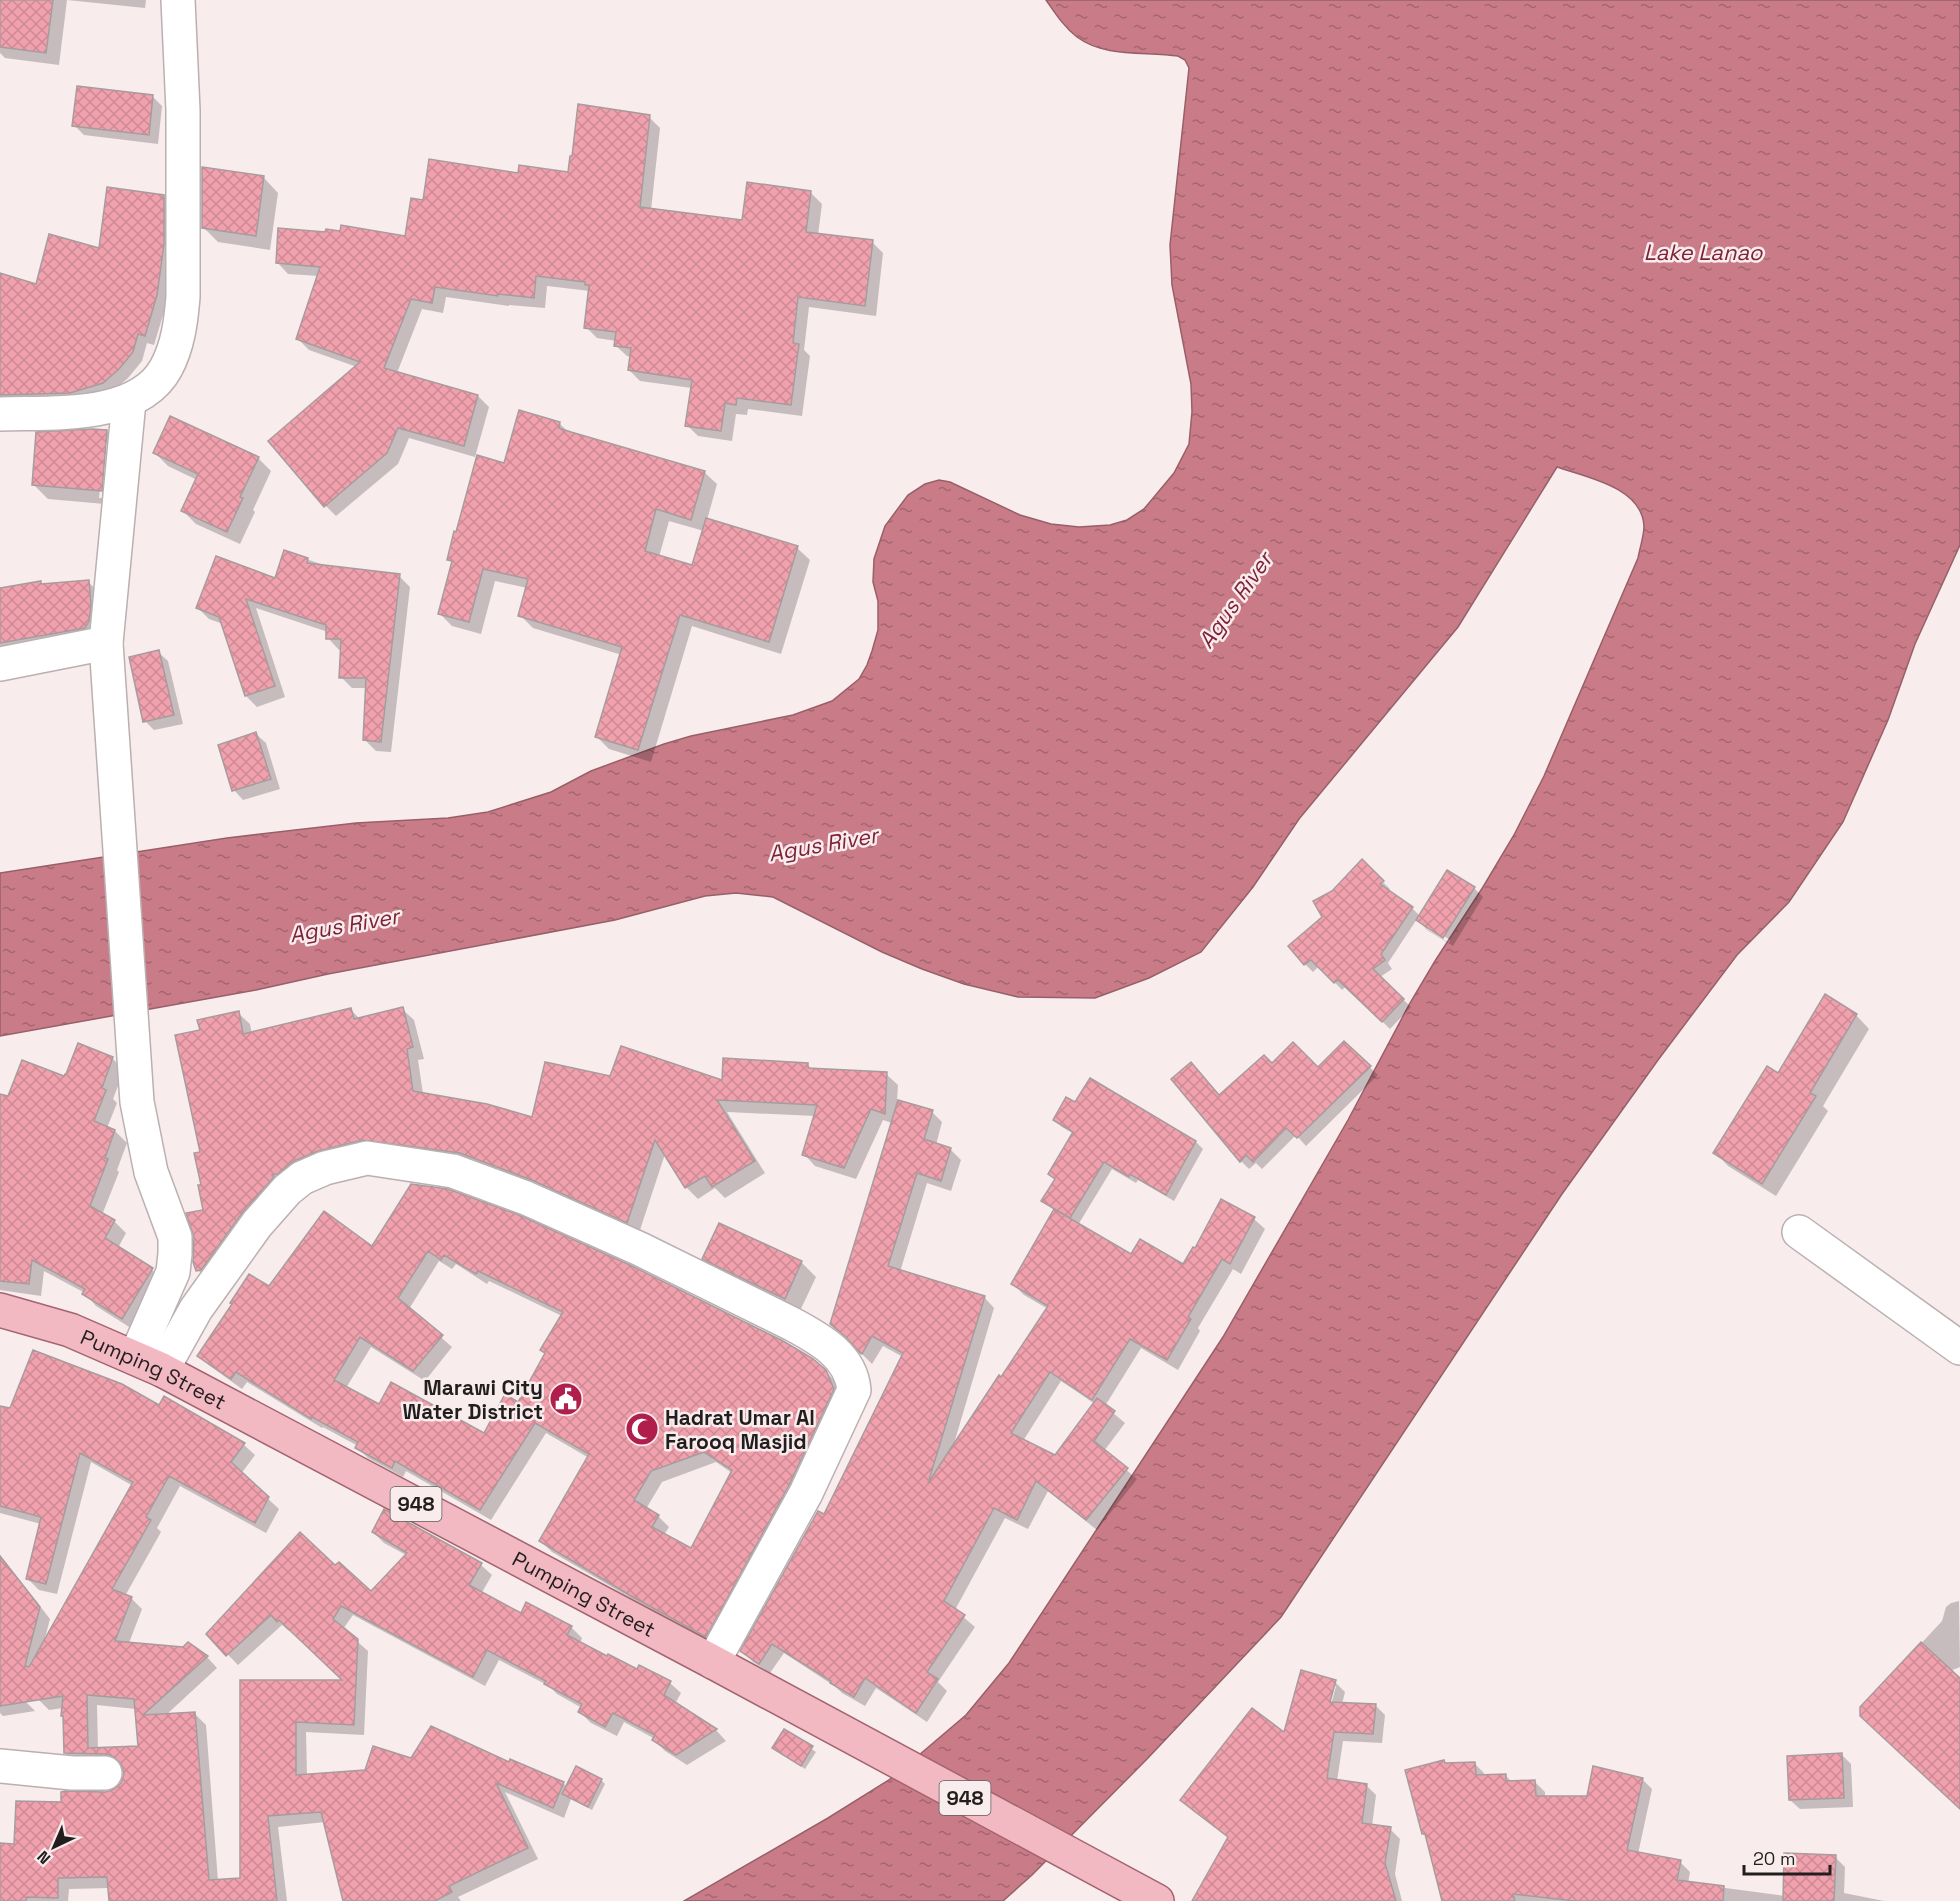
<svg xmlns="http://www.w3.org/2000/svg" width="1960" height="1901" font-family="'Space Grotesk',sans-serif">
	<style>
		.water { fill: url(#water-ripples); stroke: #976068; stroke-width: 1.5 }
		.shadow { fill: #0003; fill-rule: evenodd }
		.building { fill: url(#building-cross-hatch); stroke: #a79c9d; stroke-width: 1.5; fill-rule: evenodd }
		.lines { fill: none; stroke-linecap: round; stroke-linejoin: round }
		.minor-casing { stroke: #bbb0b1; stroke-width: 36 }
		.major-casing { stroke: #a3646f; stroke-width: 36 }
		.minor { stroke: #fff; stroke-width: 33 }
		.major { stroke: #f2b9c2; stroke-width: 33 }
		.labels { text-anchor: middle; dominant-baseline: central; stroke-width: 5; stroke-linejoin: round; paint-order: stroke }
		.shield { fill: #f8eced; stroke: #625c5c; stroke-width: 1.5 }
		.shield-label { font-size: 20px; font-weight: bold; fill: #221e1e }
		.street-label { font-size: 21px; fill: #221e1e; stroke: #f8eced }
		.poi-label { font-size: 21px; font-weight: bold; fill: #221e1e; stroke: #f8eced; text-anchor: end }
		.water-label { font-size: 22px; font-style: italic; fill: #7e2239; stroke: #f8eced }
	</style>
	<defs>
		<pattern id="water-ripples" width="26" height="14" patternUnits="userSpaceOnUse" patternTransform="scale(1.5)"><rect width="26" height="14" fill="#c97c88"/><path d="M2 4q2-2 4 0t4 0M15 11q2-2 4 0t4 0" fill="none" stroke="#a3656f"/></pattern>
		<pattern id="building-cross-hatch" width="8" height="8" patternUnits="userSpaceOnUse" patternTransform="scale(1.5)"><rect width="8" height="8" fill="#f1a1ad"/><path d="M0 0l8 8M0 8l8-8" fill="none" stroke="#ce8a94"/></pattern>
	</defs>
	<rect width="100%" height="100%" fill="#f8eced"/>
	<!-- water -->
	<path class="water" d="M1046 0H1960V545L1915 644 1888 720 1843 822 1789 902 1737 955 1658 1060 1562 1194 1281 1617 1148 1758 1032 1875 1003 1901H684L828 1818 892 1778 966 1715 1009 1663 1223 1337 1348 1120 1410 1003 1435 961 1483 887 1514 835 1544 776 1638 558C1640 547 1644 536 1644 526 1642 487 1586 477 1557 467L1458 627 1299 819 1253 887 1201 952 1149 978 1095 998 1018 997 964 984 922 969 882 952 773 897 736 893 705 896 615 920 328 974 256 990 0 1036V873L227 838 356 823 448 818 488 812 551 792 591 771 664 744 691 736 793 715 832 701 859 679 867 665 872 651 878 630V601L873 582 874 559 885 526 908 495 925 484 939 480 950 482 1020 515 1051 524 1079 527 1110 525 1127 520 1144 509 1174 473 1189 444 1192 412 1191 384 1172 285 1170 245 1189 68 1185 60 1178 56C1145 51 1105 58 1077 37 1064 27 1055 13 1046 0Z"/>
	<!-- shadow -->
	<g class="shadow">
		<path d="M0 0H67L59 65 5 58 0 53Z"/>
		<path d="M67 0H146L145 8Z"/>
		<path d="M152 96 162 106 158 144 84 135 74 125Z"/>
		<path d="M649 117 660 128 651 210 743 222 810 192 822 204 818 235 872 242 883 253 876 316 809 307 804 350 810 356 802 416 748 409 747 415 736 414 732 441 698 436 687 425 692 388 640 381 629 370 631 357 627 356 615 345 616 341 597 338 586 327 590 291 547 286 545 308 509 305V306L446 297 443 313 422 309 397 373 478 396 489 407 475 457 409 438 398 464 336 516 325 505 357 367 309 350 298 339 319 276 288 274 277 262 406 238 424 202 519 174H570Z"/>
		<path d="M264 178 278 193 270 250 218 242 203 227Z"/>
		<path d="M164 197 173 206 166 305 154 345 147 343 142 361 128 378 112 392 0 404V274L37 286 100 250Z"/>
		<path d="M560 424 568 432 704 472 717 484 707 520 797 548 810 560 781 654 692 626 651 762 609 749 597 737 622 655 533 628 520 615 527 588 495 581 481 634 452 626 439 613 453 563 449 559 457 534 505 465ZM669 521 704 531 693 567 659 557Z"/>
		<path d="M107 431 121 446 116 505 48 499 33 484ZM105 443H108L102 498H99Z"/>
		<path d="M155 453 258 458 271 471 253 510 255 512 240 544 196 524 183 511 197 480 168 466Z"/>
		<path d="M285 552 330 567 399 576 410 587 391 752 376 751 365 740 367 688H352L341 677 342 650H339L328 638V632L256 608 285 697 257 707 246 696 223 624 209 619 198 608 276 580Z"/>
		<path d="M40 582 43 585 88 582 98 591 97 635 0 654V589Z"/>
		<path d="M158 652 168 661 183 724 154 730 145 721Z"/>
		<path d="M256 734 266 743 280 789 243 800 234 790Z"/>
		<path d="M1362 862 1390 889 1388 892 1412 908 1420 916 1474 888 1483 897 1453 946 1427 930 1417 919 1388 963 1392 969 1380 977 1411 1007 1390 1029 1346 986 1342 990 1319 966 1313 972 1305 964 1332 892ZM1427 925 1450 940 1449 943 1427 929Z"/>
		<path d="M350 1009 360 1019 402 1009 414 1020 424 1059 418 1060 423 1094 534 1119 611 1078 723 1082 807 1064 812 1069 886 1074 898 1085 897 1101 932 1112 942 1122 936 1145 951 1150 961 1160 951 1191 927 1183 900 1272 984 1297 994 1308 953 1447 1002 1379 1048 1309 1024 1295 1013 1284 1055 1211 1043 1201 1056 1180 1050 1174 1074 1134 1062 1127 1054 1120 1075 1104 1090 1080 1196 1142 1203 1149 1174 1201 1138 1180 1136 1183 1112 1169 1078 1225 1132 1256 1184 1266 1196 1250 1221 1201 1254 1219 1265 1229 1241 1274 1233 1269 1198 1328 1200 1331 1178 1370 1141 1348 1105 1406 1125 1423 1104 1451 1137 1479 1097 1530 1048 1491 1028 1529 1005 1518 955 1610 975 1627 938 1682 947 1691 927 1722 876 1688 865 1706 842 1693 836 1687 784 1653 770 1673 753 1662 742 1651 825 1516 903 1357 883 1346 872 1364 832 1324 892 1123 883 1120 856 1179 815 1166 804 1154 815 1116 727 1112 765 1173 725 1198 715 1188 698 1199 686 1187 665 1154 639 1233 546 1192 333 1161 210 1282 198 1270 205 1211 203 1186 201 1031 238 1013 250 1024 252 1034ZM1061 1381 1095 1404 1055 1457 1023 1441Z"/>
		<path d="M1856 1015 1869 1029 1823 1106 1828 1111 1776 1196 1728 1166 1715 1152 1778 1075Z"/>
		<path d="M1344 1043 1378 1075 1306 1146 1296 1135 1262 1169 1256 1163 1249 1169 1241 1161 1173 1079 1220 1097 1272 1065 1318 1069Z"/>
		<path d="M112 1058 124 1070 113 1099 117 1103 107 1128 115 1131 127 1143 117 1170 119 1172 102 1215 114 1221 126 1233 118 1248 152 1270 164 1281 134 1330 96 1306 85 1293 44 1271 41 1296 0 1290V1096L9 1098 65 1078Z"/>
		<path d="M412 1185 825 1371 837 1383 844 1401 717 1647 646 1607 552 1552 541 1541 589 1458 546 1433 491 1520 406 1471 403 1477 368 1458 357 1447 358 1446 323 1427 322 1428 247 1382 242 1389 210 1366 199 1356 269 1288 373 1248ZM439 1261 452 1269 456 1264 487 1284 489 1281 562 1316 546 1354 519 1404 485 1435 379 1406 346 1388 371 1347 425 1381 452 1347 409 1309ZM716 1462 732 1473 691 1550 664 1535 669 1527 658 1516 646 1509 662 1482Z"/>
		<path d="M704 1259 801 1262 816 1277 799 1313 719 1273Z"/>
		<path d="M165 1399 244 1445 255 1455 241 1474 279 1509 266 1533 180 1486 157 1528 161 1532 125 1596 131 1598 142 1609 129 1643 183 1648 188 1644 207 1657 217 1668 166 1715 195 1714 206 1725 218 1881 241 1880V1681H345L291 1630 289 1631 282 1625 238 1665 208 1634 336 1567 371 1594 406 1555 384 1543 373 1532 481 1565 492 1575 481 1594 521 1615 571 1627 582 1638 580 1643 608 1658 670 1683 681 1693 675 1704 716 1730 726 1741 687 1765 665 1751 654 1740 655 1739 624 1722 617 1736 591 1723 580 1712 582 1708 557 1694 549 1686 499 1660 485 1686 353 1615 343 1629 368 1651 364 1735 306 1732 307 1776 366 1772 412 1760 510 1764 563 1783 567 1787 601 1780 605 1784 592 1810 571 1799 564 1818 505 1792 538 1859 458 1897 461 1901H344L325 1822 278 1827 287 1901H111L110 1888 69 1889 68 1901H0V1845L16 1846 63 1804 115 1791 123 1783 125 1772 124 1766 118 1765 76 1764 65 1753 63 1708 49 1710 38 1699 0 1651V1555L50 1619 45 1638 133 1486 91 1462 57 1594 39 1590 28 1579 41 1524 0 1513V1407L11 1410 160 1407ZM97 1705 136 1709 140 1748 98 1749Z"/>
		<path d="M1959 1601 1960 1667 1950 1671 1960 1680V1808L1862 1707 1942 1621 1946 1607 1951 1603Z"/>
		<path d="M0 1681 27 1703 35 1711 3 1716 0 1713Z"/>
		<path d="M1335 1682 1345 1692 1342 1704 1375 1705 1385 1715 1382 1743 1343 1741 1337 1781 1366 1785 1376 1795 1372 1826 1390 1829 1400 1839 1395 1874 1402 1901H1198L1229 1838 1192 1810 1182 1800 1285 1734ZM1333 1686H1336L1330 1709H1327Z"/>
		<path d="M785 1731 816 1752 805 1769 774 1748Z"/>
		<path d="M1841 1754 1851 1764 1853 1807 1800 1809 1790 1800Z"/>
		<path d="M1474 1763 1484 1773 1485 1776 1505 1775 1513 1783 1535 1782 1545 1792V1797L1588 1798 1642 1779 1652 1789 1638 1854 1680 1862 1690 1872 1688 1883 1785 1896 1835 1857 1845 1867 1844 1893 1884 1901H1449L1446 1764Z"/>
	</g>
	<!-- building -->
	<g class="building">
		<path d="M0 0H53L46 53 0 47Z"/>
		<path d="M77 86 153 95 149 135 72 126Z"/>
		<path d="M578 104 650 115 640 207 742 220 747 182 811 191 806 232 873 240 865 306 798 297 793 343 799 344 791 405 737 398 736 405 725 403 721 431 685 426 692 380 628 370 631 348 614 346 616 332 584 328 589 285H585V282L536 276 534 298 498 294V296L435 287 432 303 411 299 384 368 478 395 464 446 398 428 387 453 324 507 268 441 360 362 296 339 320 267 276 263 278 228 325 232 326 229 340 231 341 225 405 236 411 198 423 200 429 159 518 173 519 165 568 172 570 156H572Z"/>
		<path d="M202 167 264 176 256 236 202 228Z"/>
		<path d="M107 187 164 195V244L157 295 145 336 138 334 133 352 119 369 103 383 70 393 0 395V273L36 284 49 234 99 248Z"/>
		<path d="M519 410 560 422 559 428 571 432 705 471 691 520 656 509 645 551 692 565 706 518 798 546 769 642 680 615 638 750 595 737 622 647 518 616 528 579 483 569 469 622 438 614 452 561 447 560 454 531 456 532 477 455 504 463Z"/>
		<path d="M170 416 259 457 240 497 243 498 227 532 181 511 198 474 153 453Z"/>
		<path d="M92 429 107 430 102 491 32 485 36 432Z"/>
		<path d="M284 550 308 558 307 563 400 574 381 742 363 740 366 678H339L341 639H326V625L246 599 275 686 245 696 219 617 196 608 216 556 275 578Z"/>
		<path d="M89 580 91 605 89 621 85 628 0 643V588L41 581V584Z"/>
		<path d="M159 650 174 715 143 722 129 657Z"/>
		<path d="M256 732 271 779 232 791 218 745Z"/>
		<path d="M1362 859 1384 881 1380 884 1413 907 1381 954 1385 960 1373 969 1404 999 1382 1022 1338 980 1334 983 1311 960 1304 965 1288 946 1322 917 1313 901 1332 891Z"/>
		<path d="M1447 870 1475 887 1443 938 1416 920Z"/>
		<path d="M1825 994 1857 1014 1810 1093 1816 1096 1762 1184 1713 1153 1767 1066 1778 1073Z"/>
		<path d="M403 1007 413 1047 407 1049 413 1091 487 1104 532 1117 545 1062 610 1076 621 1046 722 1080 723 1058 808 1063V1068L887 1072 885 1114 871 1109 844 1168 802 1155 817 1105 717 1100 755 1161 712 1187 705 1176 685 1188 655 1140 627 1223 534 1181 460 1153 363 1140 318 1151 294 1161 277 1174 272 1175 274 1177 242 1213 201 1270 196 1271 193 1262 194 1237 186 1213 203 1210 198 1185H201L194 1153 200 1152 175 1035 200 1030 197 1020 239 1011 243 1034 351 1008 354 1019Z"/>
		<path d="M1344 1041 1371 1066 1297 1138 1286 1128 1253 1162 1246 1155 1240 1162 1171 1079 1191 1062 1219 1095 1264 1055 1272 1063 1293 1042 1318 1067Z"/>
		<path d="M78 1043 113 1057 102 1088 106 1090 94 1121 115 1130 105 1158 108 1159 90 1206 115 1220 105 1238 153 1268 122 1319 82 1294 85 1289 32 1260 29 1284 0 1281V1094L8 1096 22 1060 64 1076 65 1074H66Z"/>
		<path d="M1090 1078 1196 1141 1166 1195 1130 1174 1129 1177 1104 1162 1070 1218 1041 1201 1055 1179 1048 1174 1073 1132 1053 1120 1066 1097 1075 1102Z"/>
		<path d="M898 1100 933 1110 924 1139 951 1148 941 1181 917 1173 888 1266 985 1296 928 1483 999 1375 1001 1377 1048 1306 1011 1284 1054 1209 1131 1254 1140 1239 1183 1264 1193 1247 1195 1248 1221 1199 1255 1217 1230 1264 1222 1259 1188 1317 1191 1319 1167 1360 1130 1339 1092 1400 1050 1372 1011 1433 1055 1455 1097 1398 1115 1411 1094 1441 1128 1468 1086 1520 1036 1481 1017 1520 994 1508 944 1601 965 1615 927 1672 938 1679 916 1713 865 1678 854 1697 830 1683 831 1681 772 1644 759 1664 740 1651 818 1511 824 1514 903 1353 872 1336 862 1354 860 1353 846 1337 830 1324Z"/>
		<path d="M411 1184 448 1189 519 1215 632 1266 783 1341 812 1358 826 1370 834 1389 789 1485 706 1637 633 1597 539 1541 589 1454 535 1423 480 1510 395 1461 392 1468 355 1448 358 1442 312 1417 311 1419 236 1372 231 1379 197 1356 232 1304 230 1303 249 1274 269 1286 324 1211 372 1246ZM428 1251 441 1260 444 1255 476 1274 478 1271 563 1312 540 1350 545 1353 518 1402 505 1394 484 1433 391 1382 379 1404 334 1380 360 1337 413 1371 443 1335 398 1298ZM704 1452 732 1470 691 1548 652 1527 659 1515 634 1500 651 1471Z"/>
		<path d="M719 1223 802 1261 785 1299 702 1259Z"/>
		<path d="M33 1350 122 1384 159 1405 164 1396 245 1443 231 1462 269 1497 255 1523 169 1476 146 1517 151 1520 112 1589 132 1597 115 1641 183 1647 188 1642 208 1656 143 1715 195 1712 209 1880 240 1878V1680H342L279 1620 277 1622 271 1615 226 1656 206 1634 300 1532 335 1565 339 1562 371 1591 407 1553 372 1532 384 1509 482 1563 469 1585 521 1613 526 1602 572 1626 567 1635 607 1656 608 1654 637 1669 639 1665 671 1681 664 1695 717 1729 676 1755 652 1740 655 1735 613 1713 605 1727 578 1712 582 1704 544 1684 546 1681 487 1650 473 1677 341 1606 333 1619 358 1639 354 1725 296 1722V1775L365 1770 373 1746 411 1758 431 1726 509 1762 510 1759 564 1782 553 1808 496 1783 528 1848 449 1886 452 1892 435 1901H343L321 1812 268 1816 277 1901H109L107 1877 58 1878V1898L27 1897 26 1901H0V1843L14 1844 16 1801 61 1802V1792L65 1791 106 1792 114 1789 121 1783 124 1774 121 1764 114 1757 105 1754 64 1753 63 1716H61L63 1696 0 1706V1556L40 1607 25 1666 29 1667 133 1482 80 1453 46 1584 26 1579 41 1517 0 1506V1406L10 1408ZM87 1695 134 1699 138 1746 88 1748Z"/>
		<path d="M1921 1642 1960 1678V1809L1860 1716V1707Z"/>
		<path d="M1301 1670 1336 1680 1330 1702 1376 1704 1373 1734 1334 1732 1327 1778 1367 1784 1362 1823 1391 1827 1385 1863 1396 1901H1192L1228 1837 1180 1800 1252 1708 1284 1732Z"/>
		<path d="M784 1729 813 1746 801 1766 772 1748Z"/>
		<path d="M1842 1753 1844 1798 1789 1800 1787 1756Z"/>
		<path d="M1444 1760 1445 1763 1475 1762 1476 1775 1506 1774V1781L1535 1780 1536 1796H1587L1593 1766 1643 1778 1627 1850 1681 1860 1677 1880 1724 1886 1723 1901H1575L1513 1894 1515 1901H1442L1425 1834H1422L1405 1770Z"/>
		<path d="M576 1766 602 1779 588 1807 562 1794Z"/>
		<path d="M1784 1853 1836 1855 1834 1901H1783Z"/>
	</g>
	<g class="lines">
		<!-- minor casing -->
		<g class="minor-casing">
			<g id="minor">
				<path d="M129 401 106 643 137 1102 151 1172 175 1237V1254L173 1272 135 1358"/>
				<path d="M0 414C51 412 138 420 166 368 178 346 181 321 183 297V110L178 0"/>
				<path d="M0 664 106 643"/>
				<path d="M1799 1232 1960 1348"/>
				<path d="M162 1370 196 1309 257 1224 287 1190 302 1178 325 1168 367 1158 453 1171 526 1198 640 1249 792 1324C820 1339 851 1356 854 1390L806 1493 713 1662"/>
				<path d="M0 1766 72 1773H105"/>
			</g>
		</g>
		<!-- major casing -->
		<g class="major-casing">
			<g id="major">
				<path id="s1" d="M0 1310 70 1330 162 1370 713 1662 1157 1901"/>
			</g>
		</g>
		<!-- minor -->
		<use href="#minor" class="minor"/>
		<!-- major -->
		<use href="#major" class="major"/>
	</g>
	<!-- icons -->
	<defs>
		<g id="civic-disc" transform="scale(1.725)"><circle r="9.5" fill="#b01e4b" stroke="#f8eced"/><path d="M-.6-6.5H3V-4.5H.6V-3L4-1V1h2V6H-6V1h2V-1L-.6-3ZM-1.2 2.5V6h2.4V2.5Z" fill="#fff"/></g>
		<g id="mosque-disc" transform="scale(1.725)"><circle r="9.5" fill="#b01e4b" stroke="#f8eced"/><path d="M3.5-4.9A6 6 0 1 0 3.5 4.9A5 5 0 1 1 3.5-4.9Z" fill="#fff"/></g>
	</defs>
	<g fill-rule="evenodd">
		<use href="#civic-disc" x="566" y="1399"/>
		<use href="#mosque-disc" x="642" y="1429"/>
	</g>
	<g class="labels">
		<!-- shield labels -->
		<g class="shield">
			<rect x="390.5" y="1487" width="51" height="34" rx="4.5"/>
			<rect x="939.5" y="1781" width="51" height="34" rx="4.5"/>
		</g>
		<g class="shield-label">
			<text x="416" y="1504">948</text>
			<text x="965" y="1798">948</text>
		</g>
		<!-- street labels -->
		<g class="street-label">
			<text stroke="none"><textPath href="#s1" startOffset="165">Pumping Street</textPath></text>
			<text stroke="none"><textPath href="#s1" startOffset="651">Pumping Street</textPath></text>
		</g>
		<!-- poi labels -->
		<g class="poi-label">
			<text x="543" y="1387">Marawi City<tspan x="543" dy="24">Water District</tspan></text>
			<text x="665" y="1417" text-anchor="start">Hadrat Umar Al<tspan x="665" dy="24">Farooq Masjid</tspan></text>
		</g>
		<!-- water labels -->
		<g class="water-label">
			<text x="1703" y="252">Lake Lanao</text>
			<text transform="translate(1235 600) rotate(-55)">Agus River</text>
			<text transform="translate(823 844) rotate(-10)">Agus River</text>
			<text transform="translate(344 925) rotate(-10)">Agus River</text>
		</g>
	</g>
	<!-- north arrow -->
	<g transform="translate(54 1847) rotate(224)" stroke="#f8eced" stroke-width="4.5" paint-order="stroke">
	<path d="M0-4.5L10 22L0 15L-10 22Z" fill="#221e1e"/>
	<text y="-9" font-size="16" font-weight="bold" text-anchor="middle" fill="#221e1e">N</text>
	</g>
	<!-- scale -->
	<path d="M1744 1865v9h86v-9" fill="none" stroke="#221e1e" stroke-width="3"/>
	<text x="1753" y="1865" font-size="18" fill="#221e1e" stroke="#f8eced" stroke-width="4.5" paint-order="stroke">20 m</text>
</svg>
